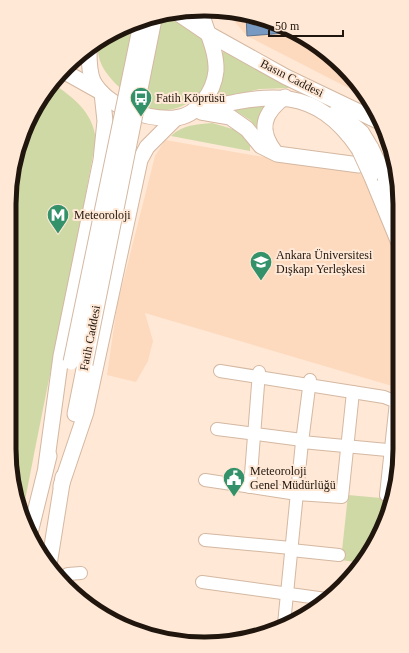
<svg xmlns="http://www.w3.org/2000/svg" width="409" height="653" font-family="'Times New Roman',serif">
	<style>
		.built { fill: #fddabe }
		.green { fill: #ced9a6 }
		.water { fill: #789ac2; stroke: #5e728c }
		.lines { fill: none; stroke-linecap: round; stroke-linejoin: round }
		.minor-casing { stroke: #d4b8a2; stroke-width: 14 }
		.major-casing { stroke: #d4b8a2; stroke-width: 17 }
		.minor { stroke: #fff; stroke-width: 12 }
		.major { stroke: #fff; stroke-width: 15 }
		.major-bridge-casing { stroke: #d4b8a2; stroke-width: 17; stroke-linecap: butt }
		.major-bridge { stroke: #fff; stroke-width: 15 }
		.labels { text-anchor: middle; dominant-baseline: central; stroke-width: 4; stroke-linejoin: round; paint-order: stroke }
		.street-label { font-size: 12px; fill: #20160e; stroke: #ffe8d5 }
		.poi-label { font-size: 12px; fill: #20160e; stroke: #ffe8d5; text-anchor: start }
		.rim { fill: none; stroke: #20160e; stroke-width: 5 }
	</style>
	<rect width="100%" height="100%" fill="#ffe8d5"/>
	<!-- built -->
	<g class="built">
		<path d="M228 14 255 16 324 50 364 96 247 36Z"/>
		<path d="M165 140 363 174 399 259V388L145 313 153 341 148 361 136 382 107 375 117 306 155 156Z"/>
	</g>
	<!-- green -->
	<g class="green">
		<path d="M165 16C177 21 192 26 201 37 206 43 208 52 208 60 209 68 209 76 206 84 196 106 164 117 143 106 134 102 125 92 117 85 105 73 96 60 98 43L107 35Z"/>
		<path d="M223 50 289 86V88L260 89 215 99C223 83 223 68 223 50Z"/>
		<path d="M52 83C74 98 92 111 96 139 73 265 46 390 22 516L19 511 9 448 11 179 24 129Z"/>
		<path d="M269 101 260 131 250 120 230 107Z"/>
		<path d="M212 123 243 132 250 143V151L171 136C182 125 198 124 212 123Z"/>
		<path d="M348 495 392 499 385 523 362 563 341 560Z"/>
	</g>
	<!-- water -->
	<path class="water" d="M246 15 255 16 286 31V33L247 36Z"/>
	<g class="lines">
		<!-- minor casing -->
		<g class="minor-casing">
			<g id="minor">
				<path d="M220 371 384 397 399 403"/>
				<path d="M217 429 302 440"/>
				<path d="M302 442 398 451"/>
				<path d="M205 480 297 494 342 497 353 392"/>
				<path d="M250 487 259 372"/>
				<path d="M392 498 386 495 396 402"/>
				<path d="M205 540 291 548"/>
				<path d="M291 550 339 555"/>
				<path d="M202 582 326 599"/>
				<path d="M66 583 68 574 81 573"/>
				<path d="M284 624 302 442 310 380"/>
			</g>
		</g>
		<!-- major casing -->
		<g class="major-casing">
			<g id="major">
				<path d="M176 12 207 33 286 77 378 121"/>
				<path d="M89 51C89 60 89 72 93 81 107 107 147 120 175 118 198 116 214 91 216 71 217 51 206 31 201 12"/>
				<path d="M65 72 99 91"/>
				<path d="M193 111C263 96 312 80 359 149"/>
				<path d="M337 111 362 133 371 148"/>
				<path d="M201 112 230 117 247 129 261 146 277 154 359 165"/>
				<path d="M275 152C258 130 263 113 285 97"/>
				<path d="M371 175 399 243"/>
				<path d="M385 177 399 214"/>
				<path d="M75 414 85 364"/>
				<path d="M46 466 61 356 101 160 105 121 102 93"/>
				<path d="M61 486 86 412 140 160 147 147 176 118"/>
				<path d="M30 533 49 456"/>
				<path d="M49 565 63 477"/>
			</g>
		</g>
		<!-- minor -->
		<use href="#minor" class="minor"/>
		<!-- major -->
		<use href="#major" class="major"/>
		<!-- major-bridge casing -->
		<g class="major-bridge-casing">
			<g id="major-bridge">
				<path d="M371 148 385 177"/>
				<path d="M359 149 371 175"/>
				<path d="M71 362 141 24"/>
				<path d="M85 364 154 19"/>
			</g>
		</g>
		<!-- major-bridge -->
		<use href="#major-bridge" class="major-bridge"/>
	</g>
	<!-- icons -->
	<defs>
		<g id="bus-pin" transform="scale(1.15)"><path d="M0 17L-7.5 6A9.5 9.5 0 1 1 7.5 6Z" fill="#34926b" stroke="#ffe8d5"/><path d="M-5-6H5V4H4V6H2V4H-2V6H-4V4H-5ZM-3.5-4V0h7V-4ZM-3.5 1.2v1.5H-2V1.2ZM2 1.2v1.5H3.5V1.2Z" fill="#fff"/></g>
		<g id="metro-pin" transform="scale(1.15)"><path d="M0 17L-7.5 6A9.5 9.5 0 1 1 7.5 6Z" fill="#34926b" stroke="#ffe8d5"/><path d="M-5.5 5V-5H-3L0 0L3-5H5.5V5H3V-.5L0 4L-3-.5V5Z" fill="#fff"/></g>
		<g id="university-pin" transform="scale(1.15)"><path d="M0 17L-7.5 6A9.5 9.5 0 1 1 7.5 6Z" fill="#34926b" stroke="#ffe8d5"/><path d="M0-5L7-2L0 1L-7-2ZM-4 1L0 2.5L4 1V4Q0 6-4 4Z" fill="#fff"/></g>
		<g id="civic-pin" transform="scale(1.15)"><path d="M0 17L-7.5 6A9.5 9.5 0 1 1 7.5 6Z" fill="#34926b" stroke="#ffe8d5"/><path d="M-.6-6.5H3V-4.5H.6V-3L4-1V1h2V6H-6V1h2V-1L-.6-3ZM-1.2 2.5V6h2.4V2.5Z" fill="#fff"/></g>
	</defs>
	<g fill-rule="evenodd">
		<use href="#bus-pin" x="141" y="98"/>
		<use href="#metro-pin" x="58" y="215"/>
		<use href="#university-pin" x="261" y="262"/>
		<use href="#civic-pin" x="234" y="478"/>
	</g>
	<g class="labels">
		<!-- street labels -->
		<g class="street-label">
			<text transform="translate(292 78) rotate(27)">Basın Caddesi</text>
			<text transform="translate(90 338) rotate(-79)">Fatih Caddesi</text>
		</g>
		<!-- poi labels -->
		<g class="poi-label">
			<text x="156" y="98">Fatih Köprüsü</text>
			<text x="74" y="215">Meteoroloji</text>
			<text x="276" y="255">Ankara Üniversitesi<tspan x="276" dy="14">Dışkapı Yerleşkesi</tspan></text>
			<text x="250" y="471">Meteoroloji<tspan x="250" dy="14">Genel Müdürlüğü</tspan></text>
		</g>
	</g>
	<!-- crop -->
	<path d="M0 0H409V653H0ZM204 16H205A188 188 0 0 1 393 204V449A188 188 0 0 1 205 637H204A188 188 0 0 1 16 449V204A188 188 0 0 1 204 16Z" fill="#ffe8d5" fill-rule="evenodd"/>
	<path class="rim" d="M204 16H205A188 188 0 0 1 393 204V449A188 188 0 0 1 205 637H204A188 188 0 0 1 16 449V204A188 188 0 0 1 204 16Z"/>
	<!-- scale -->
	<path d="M269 30v6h74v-6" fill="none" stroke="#20160e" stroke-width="2"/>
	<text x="275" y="30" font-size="12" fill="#20160e" stroke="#ffe8d5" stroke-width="3" paint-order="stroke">50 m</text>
</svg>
